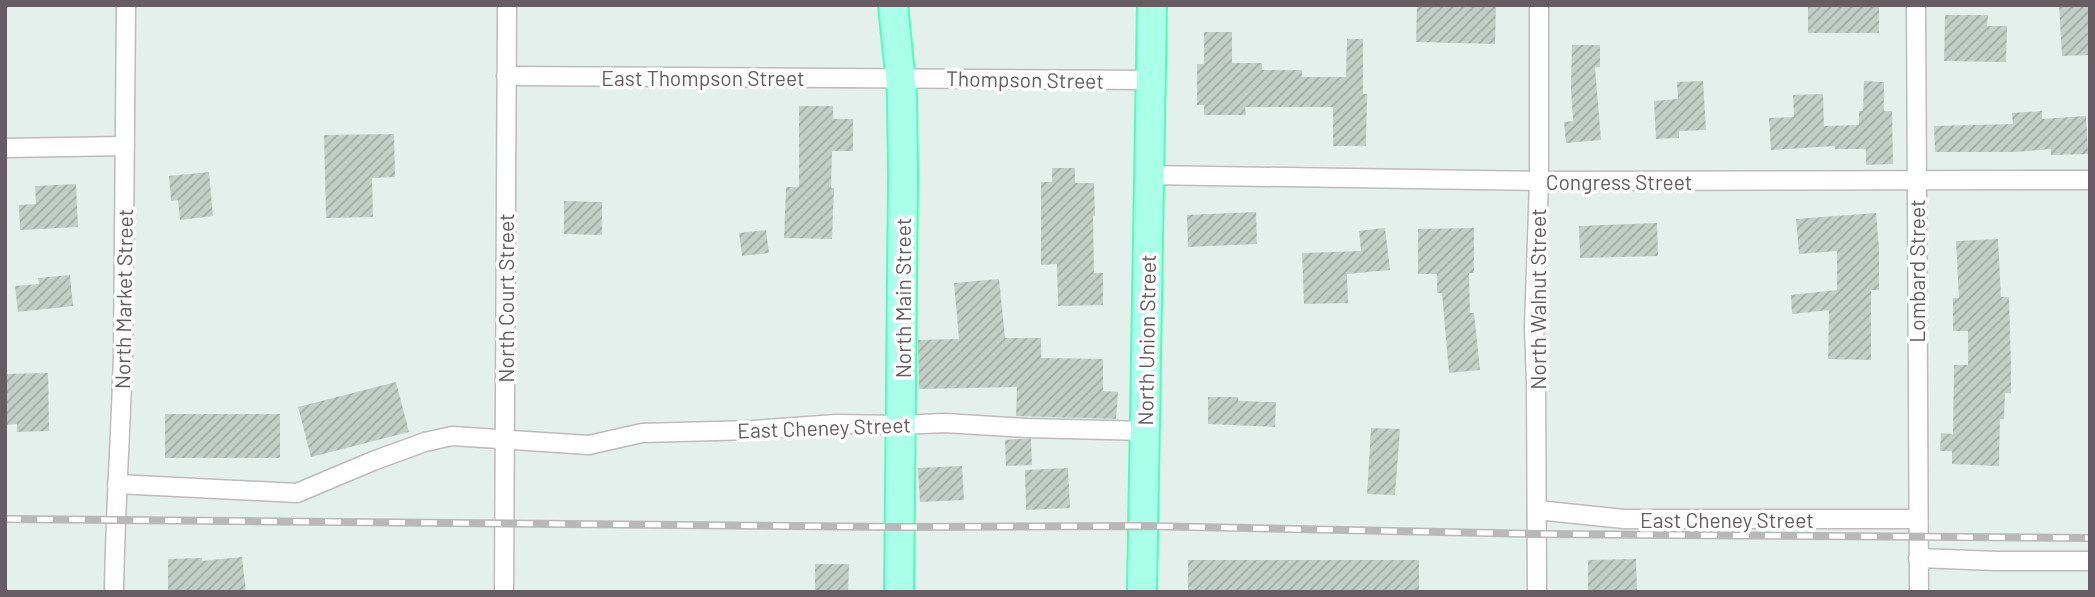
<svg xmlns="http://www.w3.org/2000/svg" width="2095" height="597" font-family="Barlow,sans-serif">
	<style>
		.building { fill: url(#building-hatch) }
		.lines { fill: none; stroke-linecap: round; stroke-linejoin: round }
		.street-casing { stroke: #c1b9bd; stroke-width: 21 }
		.primary-casing { stroke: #4effbc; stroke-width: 32 }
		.street { stroke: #fff; stroke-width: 18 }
		.primary { stroke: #aaffe9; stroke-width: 28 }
		.rail-casing { stroke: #b9b7b8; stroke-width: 8 }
		.rail { stroke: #fff; stroke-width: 5; stroke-dasharray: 16; stroke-linecap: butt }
		.labels { text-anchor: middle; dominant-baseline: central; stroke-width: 7; stroke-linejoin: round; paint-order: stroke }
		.street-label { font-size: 21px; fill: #665c61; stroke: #fff }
	</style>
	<defs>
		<pattern id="building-hatch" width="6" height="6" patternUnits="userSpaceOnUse" patternTransform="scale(1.75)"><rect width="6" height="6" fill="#c2cec8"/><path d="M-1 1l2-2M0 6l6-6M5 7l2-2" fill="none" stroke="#a1aaa6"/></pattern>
	</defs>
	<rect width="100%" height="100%" fill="#e4f0ec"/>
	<!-- building -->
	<g class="building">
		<path d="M1417 5H1496L1495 44 1416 42Z"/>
		<rect x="1808" y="5" width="71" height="28"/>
		<path d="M2059 5H2090V55L2062 56Z"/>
		<path d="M1945 15H1988L1987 26H2007L2006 62 1944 61Z"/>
		<path d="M1204 32H1232V63H1262V70H1302V77H1346L1347 39H1363V94H1367L1366 146H1333V107H1245L1246 115H1204V105H1197V64H1204Z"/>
		<path d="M1572 45H1600V67H1595L1601 140 1566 143 1564 122 1573 121 1571 89Z"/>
		<path d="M1703 81 1706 130 1679 131V138L1656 139 1654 101 1678 99 1677 82Z"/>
		<path d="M1864 81 1884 82V111H1892L1893 164 1866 165V149H1835V146L1771 150 1769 118 1794 117 1793 95 1823 94 1824 126 1859 125V111H1863Z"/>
		<path d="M799 106H833V119H853V151H832L831 188H834L832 239 784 238 786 187H799Z"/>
		<path d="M2042 111V119L2086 116 2088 154 2051 155V149L2015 152H1935L1934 126 2013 124 2012 113Z"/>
		<path d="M394 134 395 177 372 178 373 217 326 218 324 135Z"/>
		<path d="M1052 168H1075V183H1094L1095 216H1093L1094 273H1103V305L1058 306 1057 264 1041 265V182H1052Z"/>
		<path d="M209 172 213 216 180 220 178 200 171 201 169 176Z"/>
		<path d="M76 184 78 227 20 230 19 205 36 204 35 186Z"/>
		<path d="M564 201 602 202V235L564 234Z"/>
		<path d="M1256 212 1257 244 1188 247 1187 215Z"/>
		<path d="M1876 213 1879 249V290H1871V360L1828 359 1829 310 1792 314 1791 295 1837 290V251L1799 254 1796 219Z"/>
		<path d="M1657 223 1658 256 1580 258 1579 226Z"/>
		<path d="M1385 228 1390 270 1347 274 1348 303 1304 304 1302 253 1361 251 1359 231Z"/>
		<path d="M1474 228V273H1469L1470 313H1474L1480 370 1449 373 1442 293H1437V274H1418V229Z"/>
		<path d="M766 230 769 253 742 256 739 233Z"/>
		<path d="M1998 239 2001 297H2009L2011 366V393H2005L2004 419H2000L1999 466 1952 464V451H1940L1941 433 1953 434 1954 365H1968V331H1953V298H1959L1956 241Z"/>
		<path d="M70 275 73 306 18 312 15 286 39 284 38 278Z"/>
		<path d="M999 279 1005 338H1041V358L1103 359V391L1118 392 1116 419 1016 416 1017 387 919 389 918 340 959 339 954 283Z"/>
		<path d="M48 373 49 431 17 432V424L5 425V374Z"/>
		<path d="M396 382 409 432 311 457 298 407Z"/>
		<path d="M1208 397H1238V401L1276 402 1275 427 1208 424Z"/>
		<rect x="165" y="414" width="115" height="44"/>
		<path d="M1371 428 1400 429 1395 495 1367 494Z"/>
		<path d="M1015 439H1031L1032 465 1006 466 1005 440Z"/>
		<path d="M962 466 964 500 920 502 918 468Z"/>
		<path d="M1068 468 1070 508 1026 510 1025 470Z"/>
		<path d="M242 557 246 592H168V559L202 558V561Z"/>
		<path d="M1636 559 1637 592H1588V560Z"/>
		<rect x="1188" y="560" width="231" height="32"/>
		<path d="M815 564H849L848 592H815Z"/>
	</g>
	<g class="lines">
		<!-- street casing -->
		<g class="street-casing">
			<g id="street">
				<path d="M1916 5 1919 592"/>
				<path d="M506 76 1150 80"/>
				<path d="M5 148 125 146"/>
				<path d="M1148 175 1539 181 2090 180"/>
				<path d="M117 484 297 493 373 461 425 442 452 436 589 445 642 433 753 430 836 424 901 425 945 423 1027 428 1145 431"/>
				<path d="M1537 510 1624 519H1918"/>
				<path d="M1918 558 1997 561H2090"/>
				<path d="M114 592C115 512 121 432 123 352 125 236 124 121 126 5"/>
				<path d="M504 592 507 5"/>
				<path d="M1537 592 1536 382 1534 327 1539 181V5"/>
			</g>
		</g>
		<!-- primary casing -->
		<g class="primary-casing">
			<g id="primary">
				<path d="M893 5 902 94 903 177 899 592"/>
				<path d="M1142 592 1152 5"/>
			</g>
		</g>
		<!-- street -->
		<use href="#street" class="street"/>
		<!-- primary -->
		<use href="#primary" class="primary"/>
		<!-- rail casing -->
		<g class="rail-casing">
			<path id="rail" d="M5 519 900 527 1143 526 1538 534 2090 538"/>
		</g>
		<!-- rail -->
		<use href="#rail" class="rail"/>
	</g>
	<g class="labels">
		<!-- street labels -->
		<g class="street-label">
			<text x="703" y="77">East Thompson Street</text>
			<text transform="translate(1025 79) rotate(1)">Thompson Street</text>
			<text x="1619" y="181">Congress Street</text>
			<text transform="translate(1916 271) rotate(-90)">Lombard Street</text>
			<text transform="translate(505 298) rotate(-90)">North Court Street</text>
			<text transform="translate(902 298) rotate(-90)">North Main Street</text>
			<text transform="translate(123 299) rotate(-89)">North Market Street</text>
			<text transform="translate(1537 299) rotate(-90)">North Walnut Street</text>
			<text transform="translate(1146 340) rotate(-89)">North Union Street</text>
			<text transform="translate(824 427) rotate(-2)">East Cheney Street</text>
			<text x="1727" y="519">East Cheney Street</text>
		</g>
	</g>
	<!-- border -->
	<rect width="2095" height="597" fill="none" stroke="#665c61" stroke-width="14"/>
</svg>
